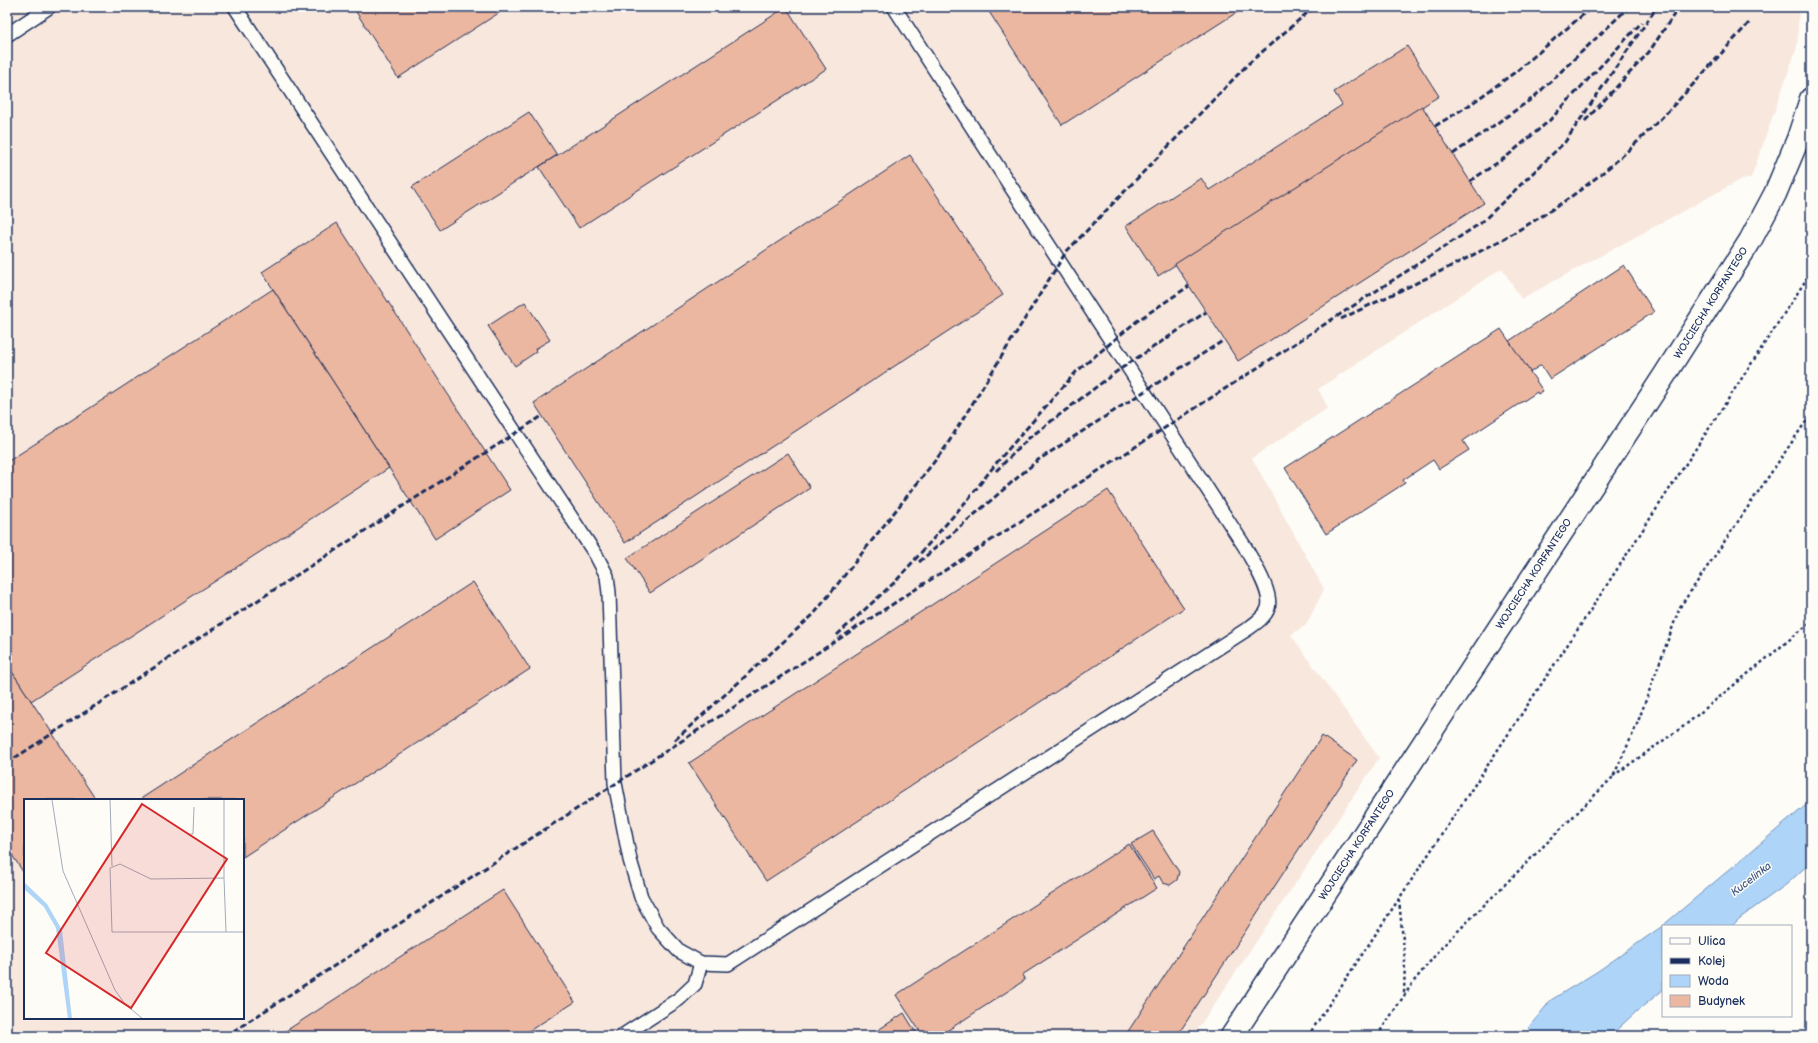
<svg xmlns="http://www.w3.org/2000/svg" width="1818" height="1043" font-family="'Balsamiq Sans',sans-serif">
	<style>
		.built { fill: #f8e7dd; fill-rule: evenodd }
		.water { fill: #aed4f8; stroke: #7392ba }
		.building { fill: #ecb7a0; stroke: #1b2f5e }
		.lines { fill: none; stroke-linecap: round; stroke-linejoin: round }
		.service-casing { stroke: #1b2f5e; stroke-width: 16 }
		.tertiary-casing { stroke: #1b2f5e; stroke-width: 25 }
		.path { stroke: #1b2f5e; stroke-width: 2.5; stroke-dasharray: 3 3; stroke-linecap: butt }
		.service { stroke: #fdfcf7; stroke-width: 13 }
		.tertiary { stroke: #fdfcf7; stroke-width: 22 }
		.rail { stroke: #1b2f5e; stroke-width: 3; stroke-dasharray: 6 3; stroke-linecap: butt }
		.labels { text-anchor: middle; dominant-baseline: central; stroke-width: 3; stroke-linejoin: round; paint-order: stroke }
		.street-label { font-size: 10px; fill: #1b2f5e; stroke: #fdfcf7 }
		.water-label { font-size: 11px; font-style: italic; fill: #405884; stroke: #fdfcf7 }
		.inset-road { fill: none; stroke: #a3aaba; stroke-width: 1 }
		.view { fill: #d62828; fill-opacity: 0.15; stroke: #d62828; stroke-width: 2 }
		.inset-edge { fill: none; stroke: #1b2f5e; stroke-width: 2 }
	</style>
	<rect width="100%" height="100%" fill="#fdfcf7"/>
	<filter id="ink" filterUnits="userSpaceOnUse"><feTurbulence type="fractalNoise" baseFrequency=".025" numOctaves="2"/><feDisplacementMap in="SourceGraphic" scale="8" xChannelSelector="R" yChannelSelector="G"/><feConvolveMatrix kernelMatrix="1 2 1 2 8 2 1 2 1" color-interpolation-filters="sRGB"/></filter>
	<g filter="url(#ink)">
		<!-- built -->
		<path class="built" d="M7 7H1799L1797 47 1751 178 1742 179 1521 299 1502 268 1318 389 1328 408 1252 458 1324 589 1306 625 1291 635 1379 758 1193 1036H7ZM25 800H243V1018H25Z"/>
		<!-- water -->
		<path class="water" d="M1811 801V862L1787 884 1740 918 1732 926H1663V990L1637 1011 1610 1036H1533L1529 1027 1551 1000 1598 971 1661 927Z"/>
		<!-- building -->
		<g class="building">
			<path d="M353 7H508L398 78Z"/>
			<path d="M786 7 826 69 579 228 539 167Z"/>
			<path d="M986 7H1245L1062 125Z"/>
			<path d="M1407 46 1439 96 1158 276 1126 226 1201 178 1209 190 1342 105 1334 92Z"/>
			<path d="M1422 106 1484 203 1238 361 1175 264Z"/>
			<path d="M529 112 557 155 440 230 412 187Z"/>
			<path d="M910 155 1003 295 625 543 534 403Z"/>
			<path d="M337 223 510 490 435 539 262 272Z"/>
			<path d="M1624 265 1654 312 1550 379 1541 365 1529 373 1509 341Z"/>
			<path d="M273 289 389 468 31 701 7 664V462Z"/>
			<path d="M525 302 550 340 535 349 536 352 515 366 488 326Z"/>
			<path d="M1501 329 1543 391 1538 394 1537 392 1463 441 1469 450 1439 469 1433 460 1403 480 1405 483 1326 534 1285 468Z"/>
			<path d="M788 453 810 488 650 593 627 558Z"/>
			<path d="M1108 490 1184 608 766 881 689 763Z"/>
			<path d="M473 582 530 669 243 857V800H139Z"/>
			<path d="M7 664 96 800H25V875L7 847Z"/>
			<path d="M1322 736 1357 760 1177 1036H1125Z"/>
			<path d="M1153 831 1179 872 1177 880 1170 885 1163 883 1159 876 1154 879 1131 844Z"/>
			<path d="M1129 844 1157 888 1022 975 1025 980 939 1036H923L896 995Z"/>
			<path d="M503 890 575 1002 521 1036H278Z"/>
			<path d="M904 1013 918 1036H869Z"/>
		</g>
		<g class="lines">
			<!-- service casing -->
			<g class="service-casing">
				<g id="service">
					<path d="M235 7 596 555 607 576 609 593 615 783 630 860 641 897 658 928 679 951 701 963 728 964 1249 628C1256 623 1266 616 1268 608 1273 592 1252 561 1245 547L894 7"/>
					<path d="M7 35 49 7"/>
					<path d="M622 1036 679 999 695 984 701 963"/>
				</g>
			</g>
			<!-- tertiary casing -->
			<g class="tertiary-casing">
				<path id="tertiary" d="M1232 1036 1664 376 1750 241 1775 194 1798 139 1811 99"/>
			</g>
			<!-- path -->
			<g class="path">
				<path d="M1613 776 1684 726 1811 622"/>
				<path d="M1399 900 1405 960 1404 995"/>
				<path d="M1308 1036 1580 626 1804 283 1811 269"/>
				<path d="M1377 1036 1414 981 1442 947 1613 777 1636 727 1680 607 1811 414"/>
			</g>
			<!-- service -->
			<use href="#service" class="service"/>
			<!-- tertiary -->
			<use href="#tertiary" class="tertiary"/>
			<!-- rail -->
			<g class="rail">
				<path d="M1585 121 1649 52 1679 7"/>
				<path d="M1435 126 1471 104 1518 70 1592 7"/>
				<path d="M1453 154 1533 98 1629 7"/>
				<path d="M1470 181 1506 157 1549 121 1642 22"/>
				<path d="M1341 319C1427 277 1516 240 1592 181 1649 137 1700 76 1749 23"/>
				<path d="M996 471 1029 438 1116 372 1206 312"/>
				<path d="M919 562 1038 460 1224 340"/>
				<path d="M837 635 896 581 969 498 998 461 1076 372 1137 321 1189 286"/>
				<path d="M675 740 814 614 945 448 1066 252 1248 64 1314 7"/>
				<path d="M7 763 542 416"/>
				<path d="M226 1036 1481 223 1565 142 1657 7"/>
			</g>
		</g>
	</g>
	<g class="labels">
		<!-- street labels -->
		<g class="street-label">
			<text transform="translate(1711 303) rotate(-58)">WOJCIECHA KORFANTEGO</text>
			<text transform="translate(1534 574) rotate(-57)">WOJCIECHA KORFANTEGO</text>
			<text transform="translate(1357 845) rotate(-57)">WOJCIECHA KORFANTEGO</text>
		</g>
		<!-- water labels -->
		<g class="water-label">
			<text transform="translate(1751 879) rotate(-38)">Kucelinka</text>
		</g>
	</g>
	<!-- overview -->
	<g transform="translate(24 799)">
		<rect width="220" height="220" fill="#fdfcf7"/>
		<path d="M0 83 23 105 38 131 48 220H44L32 129 20 108 0 90Z" fill="#aed4f8"/>
		<path class="inset-road" d="M86 0 88 67M200 0V79M28 1 39 72 91 191 101 205 119 220M166 35H169L170 8M202 133 200 79 127 80 96 65 86 69 88 133H220"/>
		<path class="view" d="M118 5 203 60 107 209 22 154Z"/>
		<rect width="220" height="220" class="inset-edge"/>
	</g>
	<!-- margin -->
	<rect width="1818" height="1043" fill="none" stroke="#fdfcf7" stroke-width="24"/>
	<rect x="12" y="12" width="1794" height="1019" fill="none" stroke="#1b2f5e" stroke-width="1.5" filter="url(#ink)"/>
	<!-- legend -->
	<rect x="1662" y="925" width="130" height="92" fill="#fdfcf7" stroke="#a3aaba"/>
	<rect x="1670" y="938" width="20" height="6" fill="#fdfcf7" stroke="#a3aaba"/>
	<text x="1698" y="945" font-size="12" fill="#1b2f5e">Ulica</text>
	<rect x="1670" y="958" width="20" height="6" fill="#1b2f5e" stroke="#a3aaba"/>
	<text x="1698" y="965" font-size="12" fill="#1b2f5e">Kolej</text>
	<rect x="1670" y="975" width="20" height="12" fill="#aed4f8" stroke="#a3aaba"/>
	<text x="1698" y="985" font-size="12" fill="#1b2f5e">Woda</text>
	<rect x="1670" y="995" width="20" height="12" fill="#ecb7a0" stroke="#a3aaba"/>
	<text x="1698" y="1005" font-size="12" fill="#1b2f5e">Budynek</text>
</svg>
